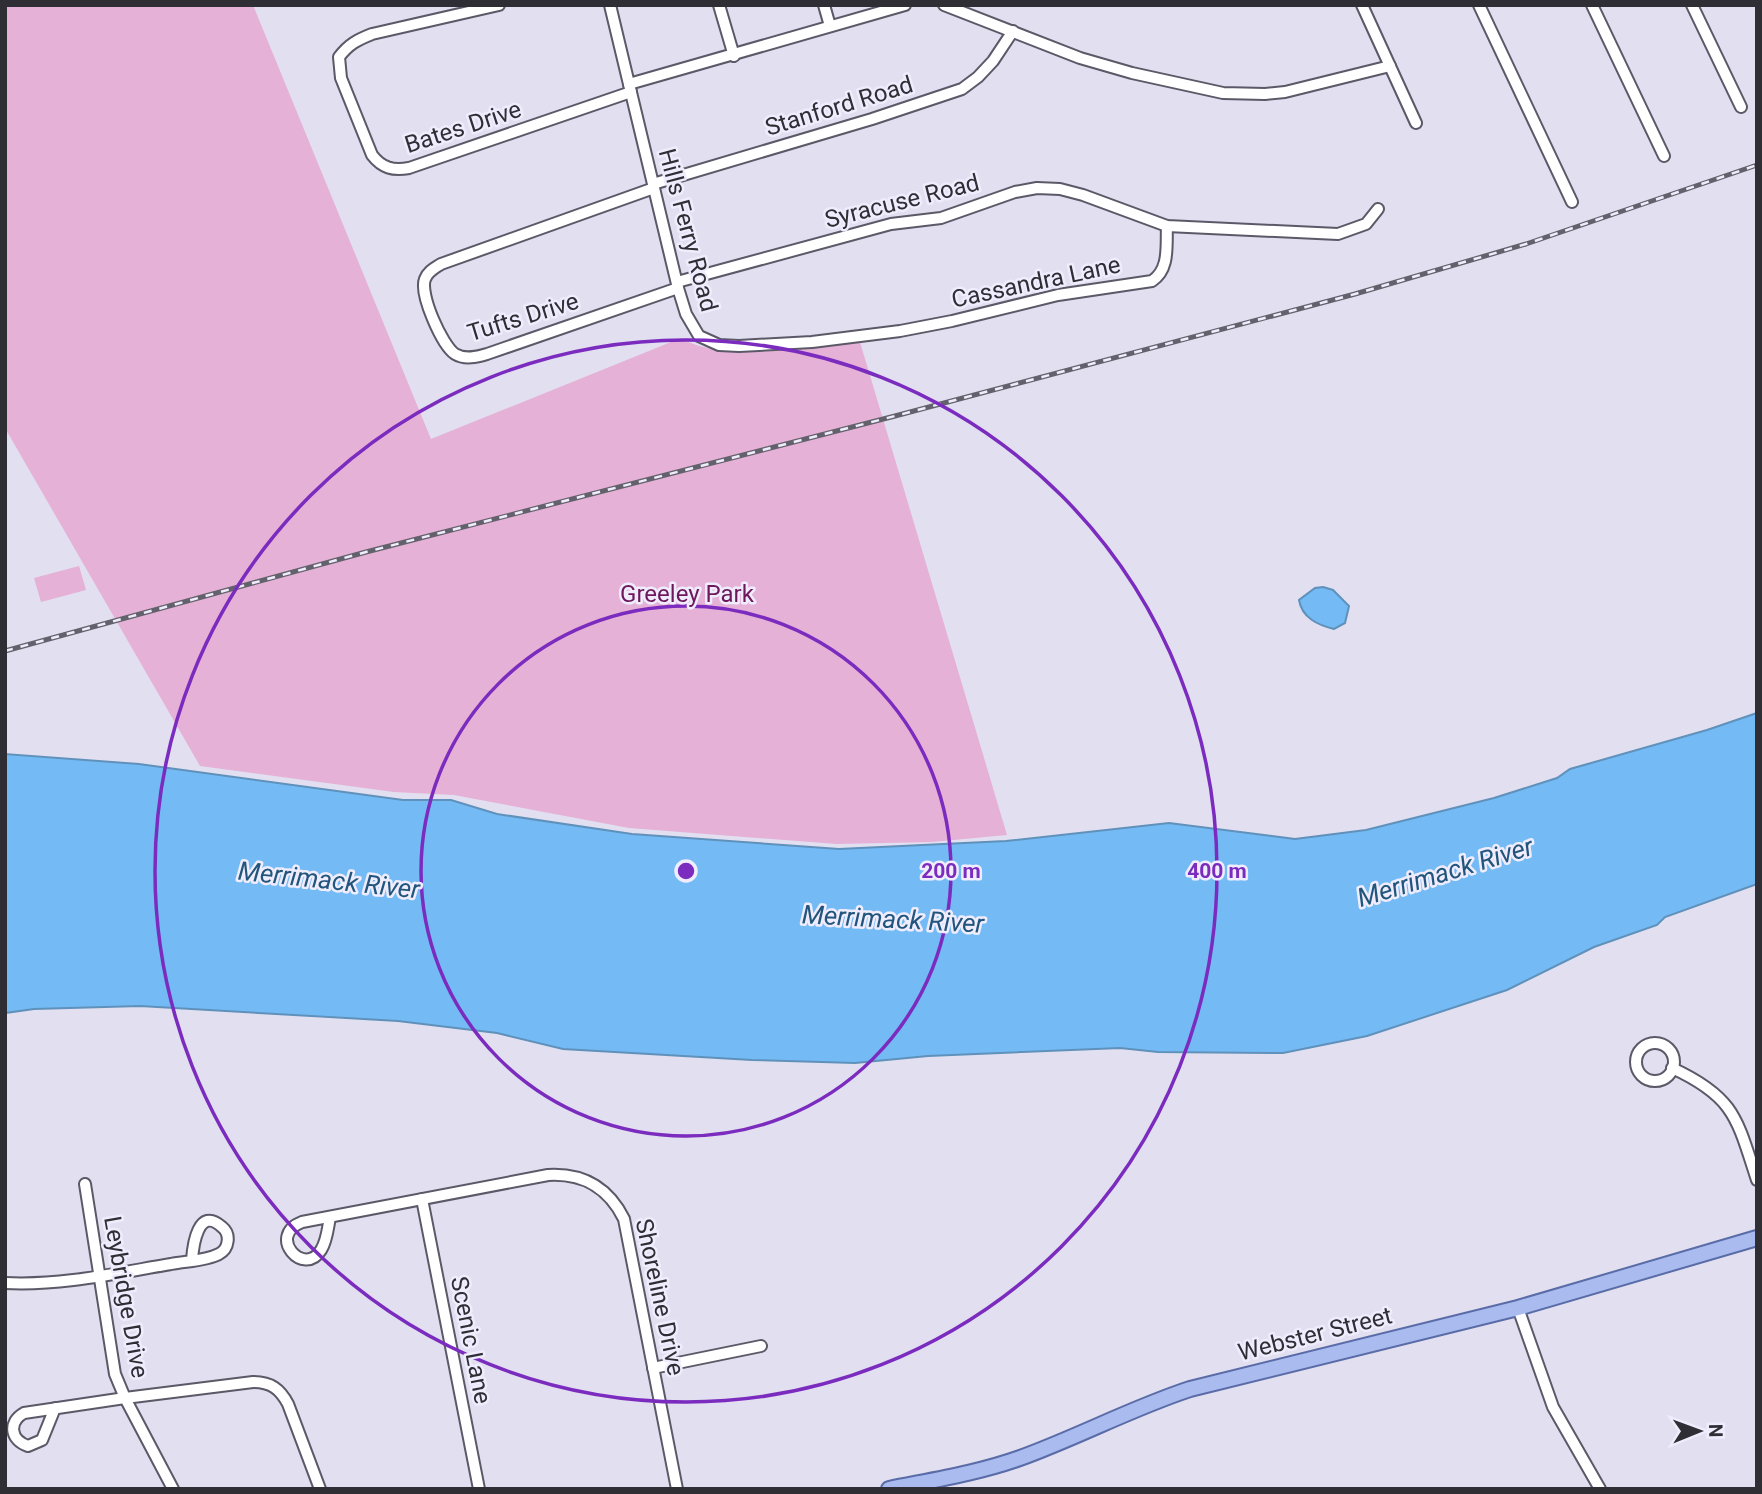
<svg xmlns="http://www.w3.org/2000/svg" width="1762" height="1494" font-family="Roboto,sans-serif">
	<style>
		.green { fill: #e6b1d6 }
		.water { fill: #74bbf5; stroke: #5f91bb; stroke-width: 2 }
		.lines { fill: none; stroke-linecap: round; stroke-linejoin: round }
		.minor-casing { stroke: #5b5967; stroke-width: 14 }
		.major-casing { stroke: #5a6ca7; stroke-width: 18 }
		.minor { stroke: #fff; stroke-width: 10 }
		.major { stroke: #aabbef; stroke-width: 14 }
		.rail-casing { stroke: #63626c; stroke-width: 5 }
		.rail { stroke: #efedfd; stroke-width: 2.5; stroke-dasharray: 8; stroke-linecap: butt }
		.ring { fill: none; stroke: #7b2cbf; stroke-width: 3.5 }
		.labels { text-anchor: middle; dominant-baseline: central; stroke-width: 5; stroke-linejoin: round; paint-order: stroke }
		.street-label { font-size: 24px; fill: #2f2e35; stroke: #efedfd }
		.park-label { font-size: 24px; fill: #6e185b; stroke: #efedfd }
		.water-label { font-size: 26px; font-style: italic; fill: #22557c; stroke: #efedfd }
		.centre { fill: #7b2cbf; stroke: #efedfd; stroke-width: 3.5 }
		.ring-label { font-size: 21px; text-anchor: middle; font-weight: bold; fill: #7b2cbf; stroke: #efedfd; stroke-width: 5; stroke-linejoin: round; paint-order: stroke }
	</style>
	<rect width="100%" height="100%" fill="#e1dff0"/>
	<!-- green -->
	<g class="green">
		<path d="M5 5H253L431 439 681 338C720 363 814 347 860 342L1007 835 932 842 837 844 629 828 454 795 394 792 200 766 5 428Z"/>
		<path d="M79 566 86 590 41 602 34 578Z"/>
	</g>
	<!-- water -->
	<g class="water">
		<path d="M1323 587 1333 590 1349 606 1345 623 1334 629C1318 625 1302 618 1299 600L1315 588Z"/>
		<path d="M1757 713V884L1665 917 1657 925 1594 947 1507 990 1367 1036 1283 1053 1158 1052 1120 1048 928 1056 855 1063 752 1060 563 1049 497 1033 398 1021 140 1006 34 1009 5 1013V754L139 764 403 800H451L497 814 632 834 839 849 1006 841 1169 823 1295 839 1366 830 1494 798 1557 778 1570 769 1707 730Z"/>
	</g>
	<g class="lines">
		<!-- minor casing -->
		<g class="minor-casing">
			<g id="minor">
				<path d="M499 5 372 34C357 40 349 44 339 57L341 78 372 155C382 168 393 171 409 168L631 92"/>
				<path d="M610 5 678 288 686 314 699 336 719 345 739 346 812 342 900 331 952 321 1058 295 1152 281C1170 269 1166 246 1167 226"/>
				<path d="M719 5 734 56"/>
				<path d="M824 5 830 26"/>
				<path d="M944 5 1080 58 1132 73 1223 93 1265 94 1285 92 1390 66"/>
				<path d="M1362 5 1416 123"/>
				<path d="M1479 5 1572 202"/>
				<path d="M1592 5 1664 156"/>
				<path d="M1692 5 1741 107"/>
				<path d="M629 84 905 5"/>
				<path d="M653 184 872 119 962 89 978 77 993 61 1013 31"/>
				<path d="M654 188 441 264C435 268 428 271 425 279 419 294 442 345 455 354 465 360 477 357 487 354L678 288"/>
				<path d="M677 282 891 224 941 218 1015 192 1037 188 1060 189 1083 195 1167 226 1338 234 1366 224 1378 209"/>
				<circle cx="1655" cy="1062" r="19"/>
				<path d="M1672 1068C1735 1097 1737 1119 1757 1180"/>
				<path d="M85 1184 115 1374 125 1398 173 1489"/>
				<path d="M422 1199 479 1489"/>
				<path d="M330 1217C328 1227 327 1241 321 1250 304 1278 266 1236 302 1222L548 1175C583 1173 608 1187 624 1219L677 1489"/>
				<path d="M5 1283C61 1286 117 1273 171 1264 186 1261 206 1261 219 1254 229 1249 231 1234 222 1227 198 1205 193 1246 192 1260"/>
				<path d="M1518 1308 1553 1407 1600 1489"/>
				<path d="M653 1368 761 1346"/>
				<path d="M55 1408 42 1440 28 1446C10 1440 8 1422 24 1413L125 1398 253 1382C271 1382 280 1389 288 1404L320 1489"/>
			</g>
		</g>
		<!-- major casing -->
		<g class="major-casing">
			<path id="major" d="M889 1489C933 1480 978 1473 1020 1458 1078 1437 1132 1408 1190 1389L1518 1308 1757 1238"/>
		</g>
		<!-- minor -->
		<use href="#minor" class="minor"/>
		<!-- major -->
		<use href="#major" class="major"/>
		<!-- rail casing -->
		<g class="rail-casing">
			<path id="rail" d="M5 651 366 552 895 416 1355 294 1526 244 1757 165"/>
		</g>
		<!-- rail -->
		<use href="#rail" class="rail"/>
	</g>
	<!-- distance rings -->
	<g class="ring">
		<circle cx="686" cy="871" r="265"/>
		<circle cx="686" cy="871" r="531"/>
	</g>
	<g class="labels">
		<!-- street labels -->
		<g class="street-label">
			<text transform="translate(839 106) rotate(-17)">Stanford Road</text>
			<text transform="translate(463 127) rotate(-18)">Bates Drive</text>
			<text transform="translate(902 201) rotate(-14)">Syracuse Road</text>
			<text transform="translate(688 230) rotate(75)">Hills Ferry Road</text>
			<text transform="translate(1036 282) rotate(-12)">Cassandra Lane</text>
			<text transform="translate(523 317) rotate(-17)">Tufts Drive</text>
			<text transform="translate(126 1297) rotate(80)">Leybridge Drive</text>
			<text transform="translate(660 1297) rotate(78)">Shoreline Drive</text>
			<text transform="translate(1315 1334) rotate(-14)">Webster Street</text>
			<text transform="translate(471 1340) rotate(79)">Scenic Lane</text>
		</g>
		<!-- park labels -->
		<g class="park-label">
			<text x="687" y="594">Greeley Park</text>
		</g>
		<!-- water labels -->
		<g class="water-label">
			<text transform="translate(1445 872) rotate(-17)">Merrimack River</text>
			<text transform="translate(329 880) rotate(6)">Merrimack River</text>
			<text transform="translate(893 919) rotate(3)">Merrimack River</text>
		</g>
	</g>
	<circle cx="686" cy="871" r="10" class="centre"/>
	<g class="ring-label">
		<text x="951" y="878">200 m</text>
		<text x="1217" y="878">400 m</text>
	</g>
	<!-- border -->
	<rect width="1762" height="1494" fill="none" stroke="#2f2e35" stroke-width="14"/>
	<!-- north arrow -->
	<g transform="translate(1699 1431) rotate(89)" stroke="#efedfd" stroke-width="5" paint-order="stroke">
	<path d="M0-5L12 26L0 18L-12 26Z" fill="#2f2e35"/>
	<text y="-10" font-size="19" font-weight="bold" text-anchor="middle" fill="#2f2e35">N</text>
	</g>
</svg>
